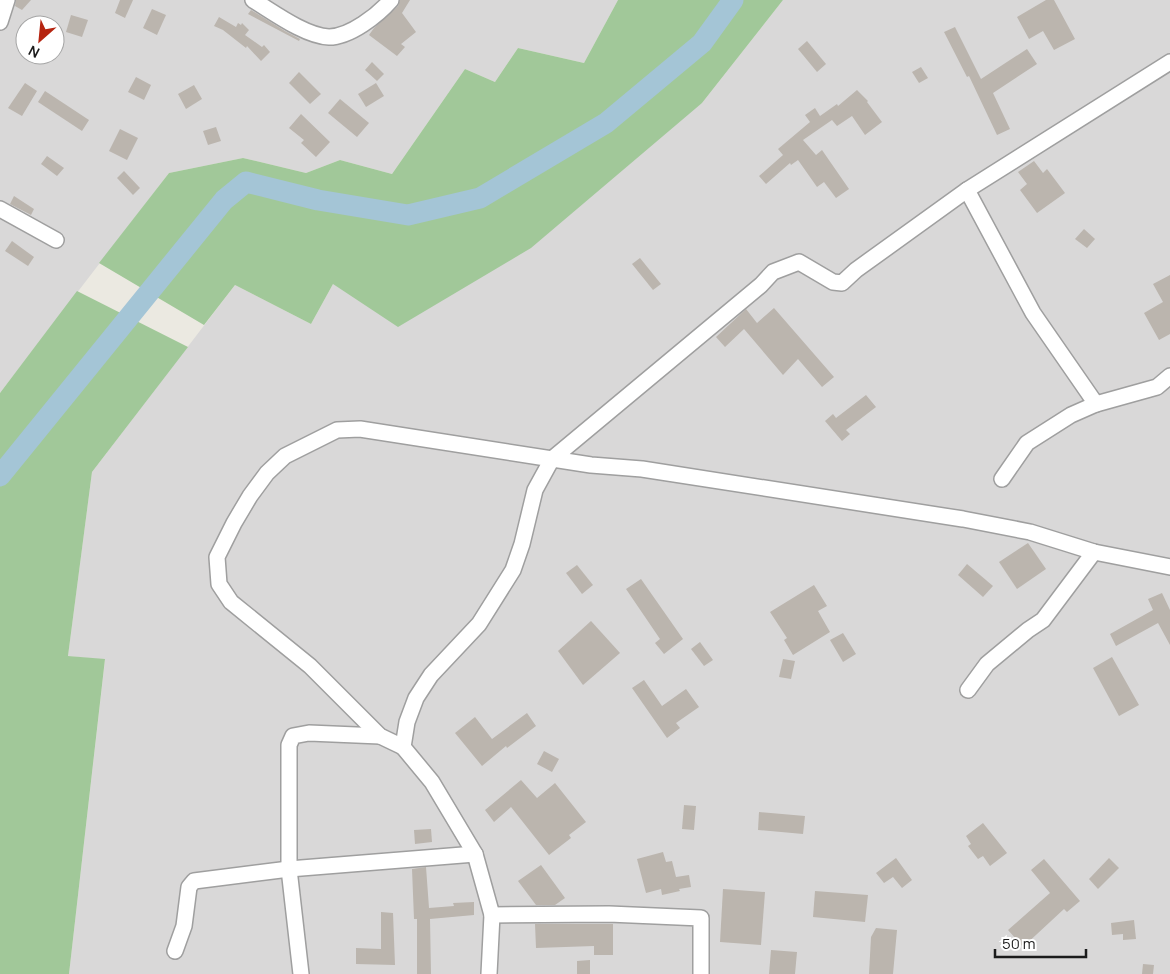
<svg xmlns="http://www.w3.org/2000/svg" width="1170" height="974" font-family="Manrope,sans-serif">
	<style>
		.residential { fill: #d9d8d8; fill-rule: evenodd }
		.forest { fill: #a1c899 }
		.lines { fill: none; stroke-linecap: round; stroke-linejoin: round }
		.river { stroke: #a4c5d6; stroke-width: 21 }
		.building { fill: #bbb5ae }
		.minor-casing { stroke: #9f9f9f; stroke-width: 18 }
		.minor { stroke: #fff; stroke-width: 15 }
	</style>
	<rect width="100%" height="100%" fill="#ebe9e1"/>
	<!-- residential -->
	<g class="residential">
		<path d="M0 0H618L584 63 518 48 495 82 465 69 392 174 340 160 306 173 243 158 169 173 0 393ZM25 25H55V55H25Z"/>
		<path d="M783 0H1170V974H69L105 660 68 656 92 472 235 285 311 324 333 284 702 103Z"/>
	</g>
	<!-- forest -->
	<g class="forest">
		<path d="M618 0H783L702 103 531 248 398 327 333 284 311 324 235 285 204 325 99 263 169 173 243 158 306 173 340 160 392 174 465 69 495 82 518 48 584 63Z"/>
		<path d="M77 291 188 347 92 472 68 656 105 659 69 974H0V393Z"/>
	</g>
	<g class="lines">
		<!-- river -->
		<path class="river" d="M0 476 224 200 246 182 318 200 408 215 480 198 606 123 702 43 733 0"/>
	</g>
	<!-- building -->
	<g class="building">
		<path d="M16 0H31L22 10 15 6Z"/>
		<path d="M120 0H133L125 18 115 13Z"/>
		<path d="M400 0H410L402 13 416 32 401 44 405 47 397 56 369 35 374 28 398 6Z"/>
		<path d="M1046 0H1054L1075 39 1054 50 1043 31 1029 39 1017 17Z"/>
		<path d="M152 9 166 15 157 35 143 28Z"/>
		<path d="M251 10 285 31 300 39 299 41 248 14Z"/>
		<path d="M71 15 88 20 82 37 66 32Z"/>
		<path d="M219 17 236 27 238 23 241 25 242 23 249 30 245 35 262 47 264 45 270 52 261 61 247 46 246 48 223 30 214 26Z"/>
		<path d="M955 27 981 79 1027 49 1037 64 993 93 1010 129 997 135 969 76 967 77 944 32Z"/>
		<path d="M807 41 826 64 817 72 798 49Z"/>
		<path d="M372 62 384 74 377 81 365 70Z"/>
		<path d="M921 67 928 78 919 83 912 72Z"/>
		<path d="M299 72 321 94 310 104 289 83Z"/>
		<path d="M136 77 151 85 144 100 128 92Z"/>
		<path d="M25 83 37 91 22 116 8 108Z"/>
		<path d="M376 83 384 96 366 107 358 94Z"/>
		<path d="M194 85 202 99 186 109 178 94Z"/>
		<path d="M857 90 868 101 867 102 882 122 865 135 852 116 837 126 832 120 803 140 816 155 822 150 849 189 836 198 824 182 817 187 798 160 791 165 790 163 766 184 759 176 783 155 778 149 810 122 805 115 815 108 820 116 837 104 838 106Z"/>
		<path d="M45 91 89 120 82 131 38 102Z"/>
		<path d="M340 99 369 123 357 137 328 113Z"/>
		<path d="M301 114 330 142 316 157 301 143 304 140 289 128Z"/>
		<path d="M216 127 221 141 208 145 203 131Z"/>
		<path d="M120 129 138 138 127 160 109 151Z"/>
		<path d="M47 156 64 168 57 176 41 164Z"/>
		<path d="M1034 161 1043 173 1047 169 1065 193 1037 213 1020 190 1027 184 1018 172Z"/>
		<path d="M124 171 140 188 133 195 117 178Z"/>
		<path d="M14 196 34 209 31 215 10 204Z"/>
		<path d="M1084 229 1095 239 1087 248 1075 239Z"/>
		<path d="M12 241 34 257 28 266 5 251Z"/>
		<path d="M640 258 661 284 653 290 632 264Z"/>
		<path d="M1170 275V334L1159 340 1144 313 1163 302 1153 284Z"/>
		<path d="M774 308 834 377 822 387 798 359 783 375 744 329 725 347 716 337 746 309 757 323Z"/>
		<path d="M866 395 876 407 846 430 850 434 842 441 825 421 833 414 836 418Z"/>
		<path d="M1028 543 1046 569 1017 589 999 562Z"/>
		<path d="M967 564 993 586 983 597 958 575Z"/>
		<path d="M577 565 593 585 582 594 566 573Z"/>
		<path d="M641 579 683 639 664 654 655 643 660 639 626 589Z"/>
		<path d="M814 585 827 606 818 611 830 632 793 655 784 640 787 638 770 612Z"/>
		<path d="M1162 593 1170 610V645L1158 623 1116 646 1110 634 1153 610 1148 599Z"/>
		<path d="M591 621 620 653 583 685 558 651Z"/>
		<path d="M843 633 856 654 843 662 830 640Z"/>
		<path d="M700 642 713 660 704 666 691 649Z"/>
		<path d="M1112 657 1139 705 1119 716 1093 668Z"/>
		<path d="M783 659 795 661 791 679 779 677Z"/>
		<path d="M644 680 662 706 686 689 699 707 676 723 680 728 667 738 632 688Z"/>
		<path d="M527 713 536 726 507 748 506 746 482 766 455 733 475 717 492 739Z"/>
		<path d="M544 751 559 759 552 772 537 764Z"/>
		<path d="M521 780 537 798 555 783 586 822 569 835 571 838 549 855 511 807 494 822 485 810Z"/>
		<path d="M684 805 696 806 694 830 682 829Z"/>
		<path d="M759 812 805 816 803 834 758 830Z"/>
		<path d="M983 823 1007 853 990 866 983 856 978 859 968 846 971 844 966 836Z"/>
		<path d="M431 829 432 842 415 844 414 830Z"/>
		<path d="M663 852 666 862 672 861 676 877 689 875 691 887 679 889 680 891 662 895 661 889 646 893 637 859Z"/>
		<path d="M896 858 912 880 902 888 893 877 884 883 876 873Z"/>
		<path d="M1109 858 1119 868 1098 889 1089 879Z"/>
		<path d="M1044 859 1080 901 1067 912 1064 909 1023 947 1008 930 1050 893 1031 870Z"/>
		<path d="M541 865 565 898 555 905H536L518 881Z"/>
		<path d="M426 867 429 908 454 906 453 903 474 902V915L430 919 431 974H417V919H414L412 869Z"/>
		<path d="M723 889 765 892 761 945 720 942Z"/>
		<path d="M815 891 868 895 865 922 813 917Z"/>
		<path d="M381 912 393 913 395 965 356 964V948L381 949Z"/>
		<path d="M1134 920 1136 939 1123 940V934L1112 935 1111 923Z"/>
		<path d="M535 924H613V955H594V946L536 948Z"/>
		<path d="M876 928 897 930 893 974H869L871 937Z"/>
		<path d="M771 950 797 952 795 974H769Z"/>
		<path d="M590 960V974H577V961Z"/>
		<path d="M1143 964 1154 965 1153 974H1142Z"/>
	</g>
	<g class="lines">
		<!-- minor casing -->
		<g class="minor-casing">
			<g id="minor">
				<path d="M253 0C273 12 305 36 329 37 350 37 378 15 391 0"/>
				<path d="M0 22 7 0"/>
				<path d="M967 190 1033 313 1096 404"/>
				<path d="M0 209 56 240"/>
				<path d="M1002 479 1027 443 1071 415 1096 404 1157 387 1170 376"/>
				<path d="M968 690 987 664 1028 630 1043 620 1094 552"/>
				<path d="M403 747 380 736 310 666 231 602 219 584 217 557 234 523 250 496 267 473 285 456 337 430 360 429 591 465 642 469 963 519 1030 532 1094 552 1170 567"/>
				<path d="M175 951 184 926 189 887 194 881 289 869 475 854"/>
				<path d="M301 974 289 869V745L293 736 309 733 380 736"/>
				<path d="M489 974 492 915"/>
				<path d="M701 974V918L609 914 492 915 475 854 432 782 403 747 407 722 416 698 431 675 479 624 513 570 522 544 535 490 552 459 761 285 773 272 799 262 833 282 842 283 856 270 967 190 1170 62"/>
			</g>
		</g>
		<!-- minor -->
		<use href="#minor" class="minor"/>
	</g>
	<!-- north arrow -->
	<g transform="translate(40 40) rotate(207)"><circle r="24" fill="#ffffff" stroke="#a4a4a4"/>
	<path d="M0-4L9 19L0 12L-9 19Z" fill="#b52410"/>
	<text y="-8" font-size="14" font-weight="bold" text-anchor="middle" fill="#1b1b1b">N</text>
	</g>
	<!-- scale -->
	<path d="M995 949v8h91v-8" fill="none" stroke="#1b1b1b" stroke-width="2.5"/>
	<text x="1002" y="949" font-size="15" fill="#1b1b1b" stroke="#ffffff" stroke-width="4" paint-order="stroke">50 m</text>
</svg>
